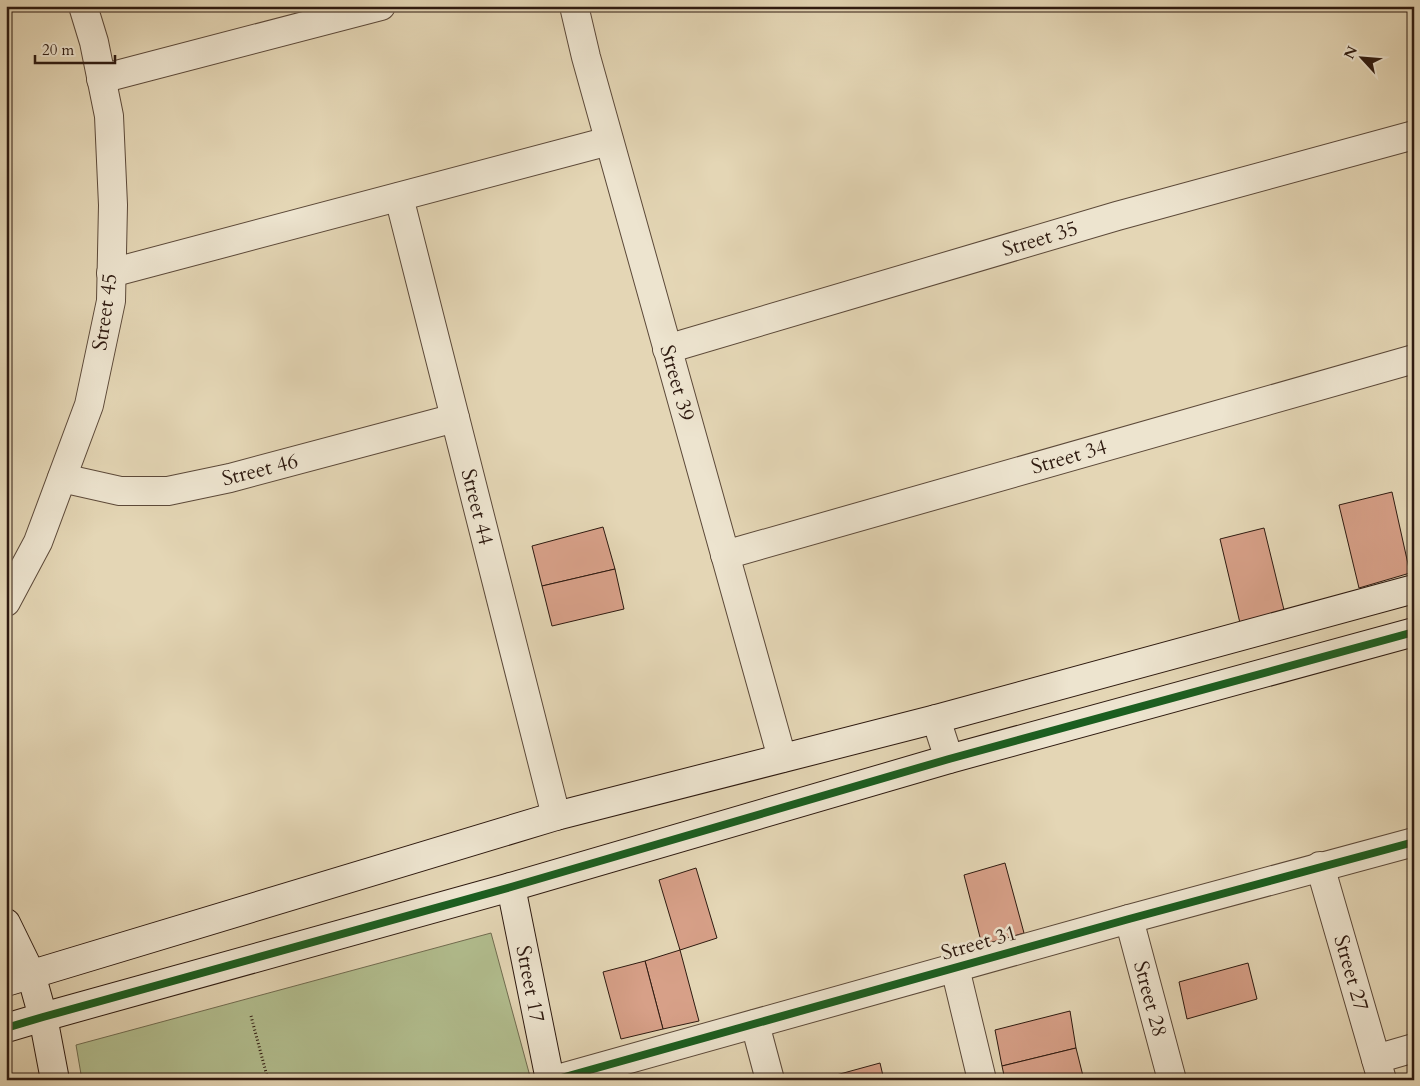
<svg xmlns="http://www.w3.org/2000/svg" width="1420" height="1086" font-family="Cardo,serif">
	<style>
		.green { fill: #b2be8f; stroke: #706c50 }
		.building { fill: #d7a088; stroke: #2e1a10 }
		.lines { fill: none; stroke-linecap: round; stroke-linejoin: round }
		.street-casing { stroke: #5c4939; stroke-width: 30 }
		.secondary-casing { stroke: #2e1a10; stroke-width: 30 }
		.path { stroke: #2e1a10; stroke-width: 3; stroke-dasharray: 1 2.5; stroke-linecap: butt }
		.street { stroke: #ede4cf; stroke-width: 28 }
		.secondary { stroke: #ede4cf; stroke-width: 28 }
		.cycleway-casing { stroke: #ede4cf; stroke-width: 11 }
		.cycleway { stroke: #1b5e20; stroke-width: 8 }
		.labels { text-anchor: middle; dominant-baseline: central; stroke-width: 5; stroke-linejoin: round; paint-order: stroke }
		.street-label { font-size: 21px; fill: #2e1a10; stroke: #ede4cf }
	</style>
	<rect width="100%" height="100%" fill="#e4d6b5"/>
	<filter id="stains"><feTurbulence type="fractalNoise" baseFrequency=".004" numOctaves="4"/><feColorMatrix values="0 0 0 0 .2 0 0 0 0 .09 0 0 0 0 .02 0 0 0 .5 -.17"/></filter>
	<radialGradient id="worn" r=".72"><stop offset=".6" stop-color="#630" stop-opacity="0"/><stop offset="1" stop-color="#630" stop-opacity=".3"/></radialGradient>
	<!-- green -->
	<path class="green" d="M491 933 531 1080H82L76 1045Z"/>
	<!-- building -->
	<g class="building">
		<path d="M1392 492 1410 573 1359 588 1339 505Z"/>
		<path d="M603 527 615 569 542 586 532 546Z"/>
		<path d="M1264 528 1284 610 1240 623 1220 539Z"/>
		<path d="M615 569 624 609 552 626 542 586Z"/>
		<path d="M1005 863 1024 933 982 945 964 875Z"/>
		<path d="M696 868 717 938 680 950 659 880Z"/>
		<path d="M680 950 699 1021 663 1029 645 961Z"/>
		<path d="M645 961 663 1029 621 1039 603 972Z"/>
		<path d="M1248 963 1257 999 1187 1019 1179 982Z"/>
		<path d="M1070 1011 1076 1048 1002 1066 995 1030Z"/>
		<path d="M1076 1048 1084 1080H1005L1002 1066Z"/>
		<path d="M880 1063 884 1080H818Z"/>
	</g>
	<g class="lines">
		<!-- street casing -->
		<g class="street-casing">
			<g id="street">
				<path d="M574 6 586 57 782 758"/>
				<path d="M101 79 381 6"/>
				<path d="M399 197 556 816"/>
				<path d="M111 273 609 141"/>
				<path d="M667 349 1117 216 1414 135"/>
				<path d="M62 478 120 491H168L230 478 455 418"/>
				<path d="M725 555 1414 359"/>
				<path d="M6 602 38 542 89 405 111 301 113 205 109 116 94 42 83 6"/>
				<path d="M936 719 949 759"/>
				<path d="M1320 866 1382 1080"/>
				<path d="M1129 919 1172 1080"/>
				<path d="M955 968 982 1080"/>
				<path d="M755 1024 770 1080"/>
				<path d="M1376 1059 1414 1048"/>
				<path d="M554 1080 1129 919 1414 842"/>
			</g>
		</g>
		<!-- secondary casing -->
		<g class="secondary-casing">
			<g id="secondary">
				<path d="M511 887 550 1080"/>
				<path d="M6 923 31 974 43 1017 55 1080"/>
				<path d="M6 982 556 816 936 719 1414 589"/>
				<path d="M6 1028 43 1017 511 887 949 759 1414 632"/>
			</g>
		</g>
		<!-- path -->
		<path class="path" d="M251 1016 268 1080"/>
		<!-- street -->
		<use href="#street" class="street"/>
		<!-- secondary -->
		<use href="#secondary" class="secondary"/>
		<!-- cycleway casing -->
		<g class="cycleway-casing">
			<g id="cycleway">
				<path d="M6 1028 43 1017 511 887 949 759 1414 632"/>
				<path d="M554 1080 1129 919 1414 842"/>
			</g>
		</g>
		<!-- cycleway -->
		<use href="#cycleway" class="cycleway"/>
	</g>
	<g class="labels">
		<!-- street labels -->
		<g class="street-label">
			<text transform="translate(1040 239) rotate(-17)">Street 35</text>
			<text transform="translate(105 312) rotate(-82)">Street 45</text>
			<text transform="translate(677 383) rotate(74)">Street 39</text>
			<text transform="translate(1069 457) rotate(-16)">Street 34</text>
			<text transform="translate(260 470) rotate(-14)">Street 46</text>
			<text transform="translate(477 507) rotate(76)">Street 44</text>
			<text transform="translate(979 943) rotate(-16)">Street 31</text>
			<text transform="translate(1351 973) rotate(74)">Street 27</text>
			<text transform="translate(530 984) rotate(79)">Street 17</text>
			<text transform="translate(1150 999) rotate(75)">Street 28</text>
		</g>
	</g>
	<!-- margin -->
	<rect width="1420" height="1086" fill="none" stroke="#e4d6b5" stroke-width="25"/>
	<rect x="8" y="8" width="1405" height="1071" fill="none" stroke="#2e1a10" stroke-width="2.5"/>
	<rect x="12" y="12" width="1395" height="1061" fill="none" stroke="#2e1a10"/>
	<!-- north arrow -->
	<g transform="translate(1362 58) rotate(296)" stroke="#ede4cf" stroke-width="4" paint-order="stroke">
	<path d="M0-4L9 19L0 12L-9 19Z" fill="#2e1a10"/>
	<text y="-8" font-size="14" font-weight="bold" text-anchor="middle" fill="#2e1a10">N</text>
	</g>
	<!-- scale -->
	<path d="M35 55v8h80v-8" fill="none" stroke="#2e1a10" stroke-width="2.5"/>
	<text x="42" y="55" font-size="15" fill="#2e1a10" stroke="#ede4cf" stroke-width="4" paint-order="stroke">20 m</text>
	<rect width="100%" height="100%" filter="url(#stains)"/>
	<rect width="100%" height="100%" fill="url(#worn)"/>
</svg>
